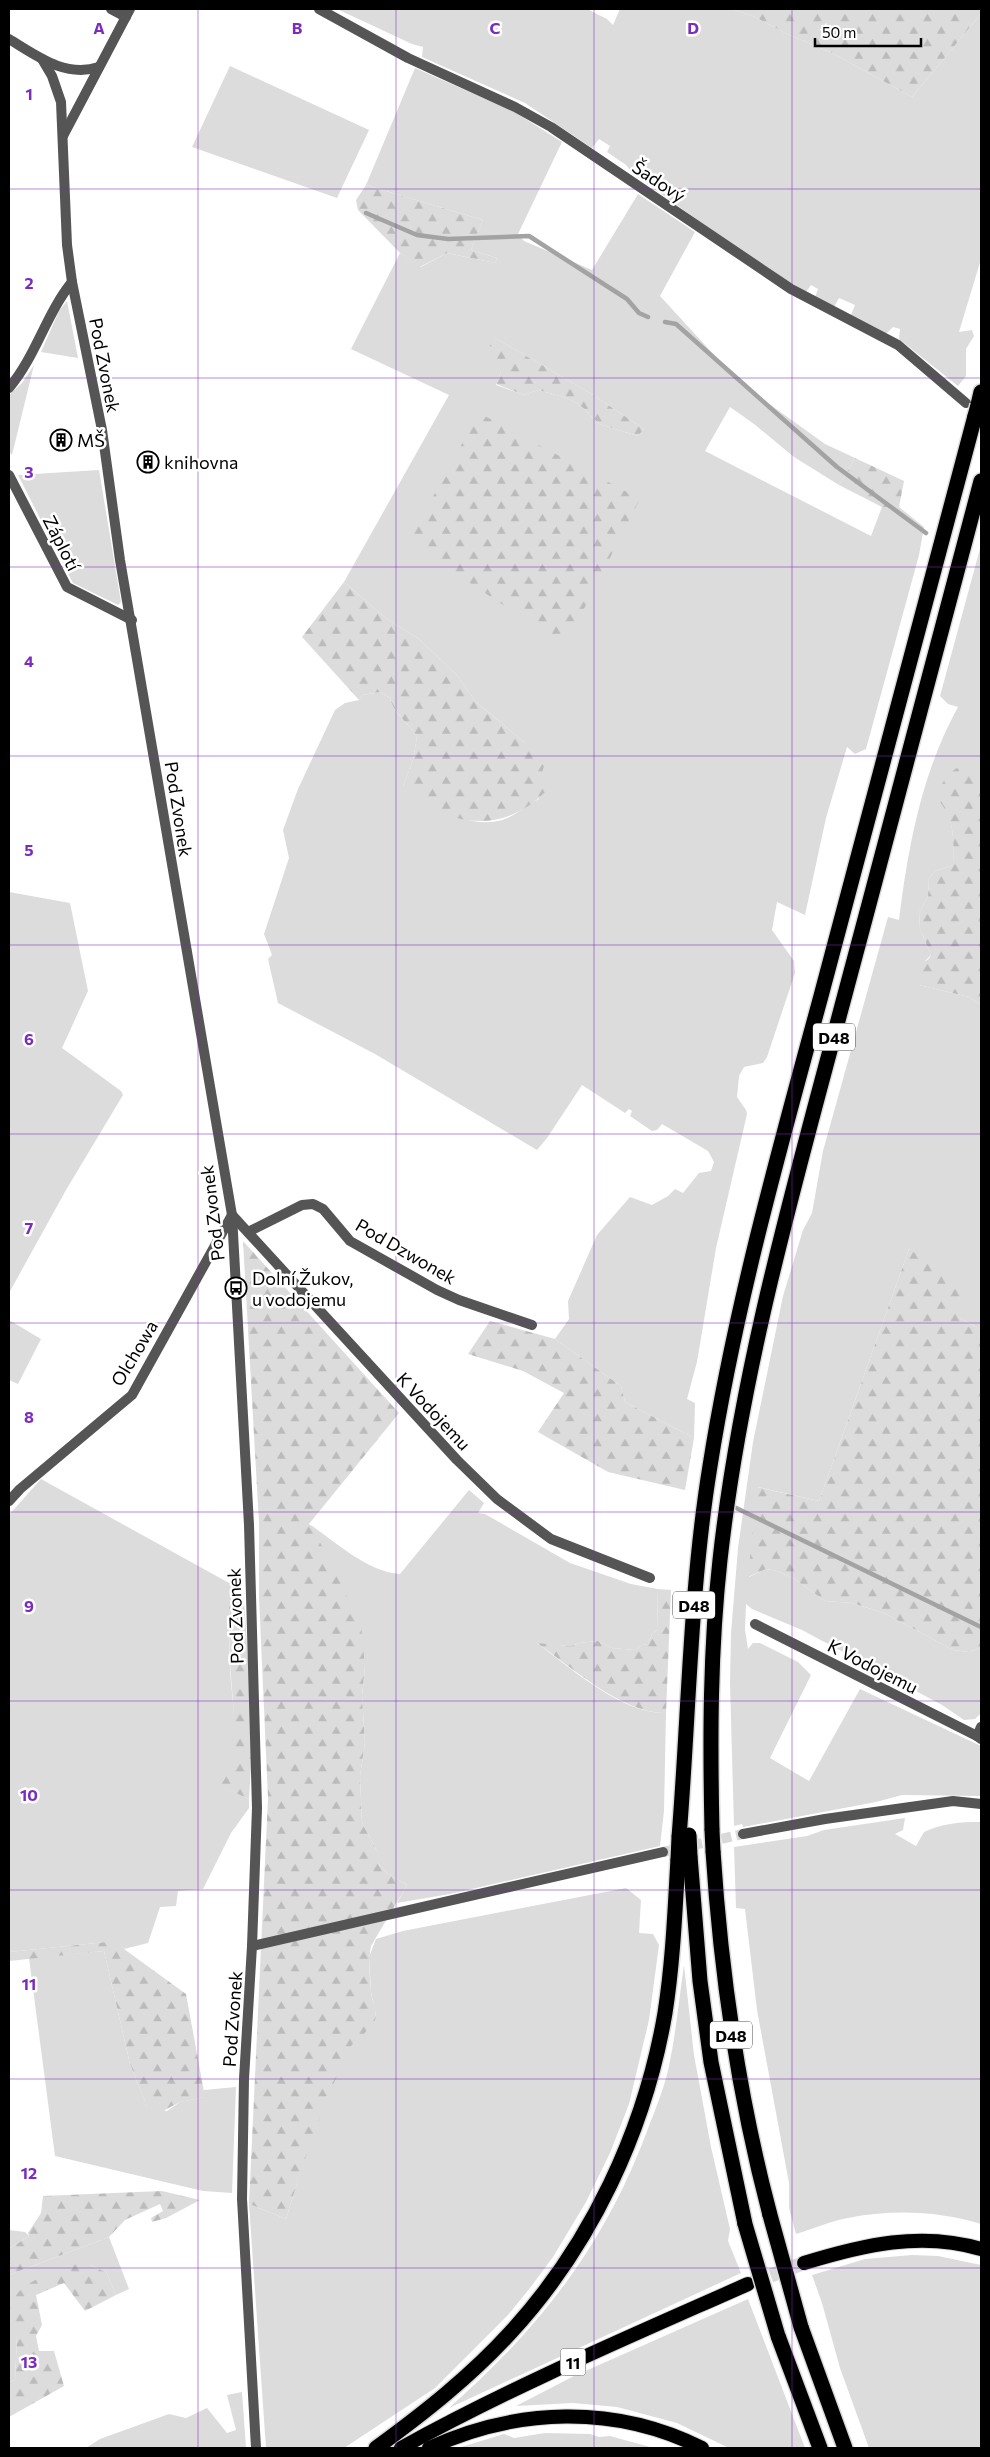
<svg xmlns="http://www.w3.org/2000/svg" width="990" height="2457" font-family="Commissioner,sans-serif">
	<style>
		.grass { fill: #dcdcdc; fill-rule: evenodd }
		.forest { fill: url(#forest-firs) }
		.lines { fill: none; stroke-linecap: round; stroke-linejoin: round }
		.stream { stroke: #a3a3a3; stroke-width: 4.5 }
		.minor-tunnel { stroke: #d9d9d9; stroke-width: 10; stroke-dasharray: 10 5; stroke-linecap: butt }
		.trunk-tunnel { stroke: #d9d9d9; stroke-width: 14; stroke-dasharray: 14 7; stroke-linecap: butt }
		.trunk-casing { stroke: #dbdbdb; stroke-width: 16 }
		.motorway-casing { stroke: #dbdbdb; stroke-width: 18 }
		.minor { stroke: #555; stroke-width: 10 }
		.trunk { stroke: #000; stroke-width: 14 }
		.motorway { stroke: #000; stroke-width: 15 }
		.motorway-bridge-casing { stroke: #dbdbdb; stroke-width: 18; stroke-linecap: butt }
		.motorway-bridge { stroke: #000; stroke-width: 15 }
		.grid { fill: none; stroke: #7b2cbf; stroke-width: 1; stroke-opacity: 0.55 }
		.labels { text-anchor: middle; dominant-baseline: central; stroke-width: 5; stroke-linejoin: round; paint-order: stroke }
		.shield { fill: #fff; stroke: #4c4c4c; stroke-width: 1 }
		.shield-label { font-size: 16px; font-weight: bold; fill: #000 }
		.street-label { font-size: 18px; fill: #000; stroke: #fff }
		.poi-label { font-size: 18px; fill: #000; stroke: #fff; text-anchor: start }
		.grid-label { font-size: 16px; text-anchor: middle; font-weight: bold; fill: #7b2cbf; stroke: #fff; stroke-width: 5; stroke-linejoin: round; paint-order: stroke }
	</style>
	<defs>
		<pattern id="forest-firs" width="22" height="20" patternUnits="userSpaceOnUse" patternTransform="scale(1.25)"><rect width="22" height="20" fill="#dcdcdc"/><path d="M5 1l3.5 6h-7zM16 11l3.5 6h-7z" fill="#bbb"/></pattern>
	</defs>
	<rect width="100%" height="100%" fill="#fff"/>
	<!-- grass -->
	<g class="grass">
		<path d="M337 9H587L607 19 613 25 620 9H731L753 16 785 33 832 53 912 97 981 14V259L959 332 972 330 974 336 966 349V376L958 386 899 339 900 329 893 327 886 334 851 315 855 305 839 298 834 307 815 297 818 289 811 285 806 292 760 264 633 174 626 165 607 152 610 146 599 139 592 148 525 103 422 57 423 47 412 44Z"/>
		<path d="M230 66 369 130 337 198 192 147Z"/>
		<path d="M415 68 513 111 562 142 518 234 524 241 592 270 638 194 695 232 660 296 740 383 825 444 855 458 839 485 794 457 754 424 730 407 705 451 871 536 882 507H899L924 527 919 555 866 749 855 754 847 747 826 818 805 915 777 902 772 930 794 961 795 973 767 1057 763 1063 744 1067 739 1076 737 1097 746 1110 747 1114 716 1248 697 1362 687 1399 695 1403 694 1438 625 1402 621 1386 555 1339 569 1319 568 1301 597 1235 630 1197 652 1205 668 1196 675 1189 683 1193 699 1173 711 1171 714 1162 708 1151 662 1124 657 1130 652 1131 630 1116 632 1111 629 1109 625 1113 582 1085 547 1138 537 1150 375 1054 278 1003 268 959 272 955 264 934 289 858 283 830 298 789 335 710 345 703 359 700 363 695 380 692 390 698C393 713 409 723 417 737L413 760 403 786C432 803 465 830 502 820 516 816 526 805 539 799L540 779 524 742 476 702 456 674 419 639 387 619 344 582 449 395 351 349 400 253 421 267 447 253 495 263 497 258 471 250 483 220 366 185ZM495 338 590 393 644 429 638 436 599 424 582 407 567 398 538 390 524 395 496 385 501 371Z"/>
		<path d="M67 301 78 358 41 352 59 311Z"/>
		<path d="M34 365 12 455 9 452V395L22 383Z"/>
		<path d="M99 470 121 602 118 605 73 583 18 475Z"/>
		<path d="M981 545V784L937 798C955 816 954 841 953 865L935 871 929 879 928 896 919 913 920 929 931 955 925 961 919 985 969 997 981 1005V1330L958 1317 909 1249 819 1501 758 1487 749 1577 766 1569 777 1571 793 1578 825 1601 852 1603 884 1613 953 1650 969 1652 981 1648V1713L975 1719 964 1720 942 1705 802 1630 752 1609 746 1604 745 1630 748 1649 753 1643H760L798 1662 811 1675 770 1758 809 1781 860 1689 981 1746V1796L902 1795 876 1802 743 1827 742 1824 734 1826 730 1683 731 1633 738 1548 753 1442 783 1296 803 1230 812 1213 823 1151 888 917 899 920C908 846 922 772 958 707L948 704 940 696Z"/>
		<path d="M9 892 70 903 88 991 62 1048 121 1091 123 1095 66 1190 9 1293Z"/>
		<path d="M9 1320 41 1339 18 1384 9 1380Z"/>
		<path d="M41 1479 229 1583C229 1611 229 1640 230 1668 231 1698 245 1763 219 1785L249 1799V1808L231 1833 203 1889 178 1891 176 1906 160 1907 148 1943 124 1949 115 1936 106 1942 9 1952V1515Z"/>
		<path d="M469 1490 484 1503 478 1513 485 1514 570 1563 631 1584 658 1589 657 1630 652 1634 648 1644 642 1645 635 1650 612 1648 598 1641 579 1643 571 1646 538 1644C572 1669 622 1714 666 1713L664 1811 660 1846 450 1894 397 1903 407 1885 387 1873 378 1863V1853L362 1822 360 1776 365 1743 362 1696 365 1667 309 1524C335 1541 367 1572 400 1574Z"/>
		<path d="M905 1818 903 1830 895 1834 916 1846 924 1832C943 1823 960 1822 981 1822V2224C940 2211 891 2209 848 2218 831 2221 813 2229 796 2234L789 2208V2183L757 2010 745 1909 736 1908 734 1847 807 1836 824 1830Z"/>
		<path d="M626 1888 641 1900 639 1933 653 1934 659 1945 649 2020 629 2104 610 2153 586 2202 553 2257 530 2288 508 2315 435 2388 344 2448H266L249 2204 286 2219 305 2157 332 2082 351 2045 358 2036 368 2030 376 2015 371 1992 369 1957 376 1939 403 1931Z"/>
		<path d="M104 1951 130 2064 147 2106 167 2111 180 2102 204 2097V2090L236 2087 232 2193 203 2191 55 2156 29 1958Z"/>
		<path d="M684 1965 694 2055 711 2147 730 2229 728 2241 741 2273 449 2408C540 2327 602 2249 646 2134 654 2112 664 2090 669 2066 676 2033 679 1999 684 1965Z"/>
		<path d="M9 2230 25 2232 29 2236 9 2249Z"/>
		<path d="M109 2237 129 2289 116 2295 106 2272 90 2265 18 2293 9 2306V2275Z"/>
		<path d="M912 2255 938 2256 981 2265V2448H869L840 2368 822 2303 812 2275 865 2259Z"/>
		<path d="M748 2299 805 2448H729L677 2423 617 2407 573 2403 516 2406 574 2376Z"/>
		<path d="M9 2328 17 2334 15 2380 9 2382Z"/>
		<path d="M242 2392 246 2448H86L100 2439 169 2414 186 2418 207 2408 227 2433 236 2430 227 2395Z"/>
		<path d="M545 2433 590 2434 599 2437 610 2436 654 2448H458L504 2434 514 2438Z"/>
	</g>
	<!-- forest -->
	<g class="forest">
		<path d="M731 9H981V14L912 97 832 53 785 33 753 16Z"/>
		<path d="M366 185 483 220 471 250 497 258 495 263 447 253 420 267 400 253 358 210 356 200Z"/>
		<path d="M495 338 590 393 644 429 638 436 599 424 582 407 567 398 538 390 524 395 496 384 501 371 488 361 486 352Z"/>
		<path d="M479 413 640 499 565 646 408 542Z"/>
		<path d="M855 458 904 481 899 507H882L839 485Z"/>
		<path d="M344 582 387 619 419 639 456 674 476 702 524 742 544 766 540 779 548 789C504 836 447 828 403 786L413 760 417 737C409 723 393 713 390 698L380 692 363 695 359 700 302 637Z"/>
		<path d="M959 767 981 784V1005L969 997 919 985 914 971C917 963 928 963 931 955L920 929 919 913 928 896 929 879 935 871 953 865C954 841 955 816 936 798 938 788 949 771 959 767Z"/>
		<path d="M243 1241 399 1413 309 1524 325 1551 361 1625 365 1667 362 1696 365 1743 360 1776 362 1822 378 1853V1863L387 1873 407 1885 371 1946C368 1960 370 1978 371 1992 372 2002 379 2013 374 2022 369 2033 355 2037 349 2050 322 2104 304 2161 286 2219L249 2204 268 1798 259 1597V1523Z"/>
		<path d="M909 1249 968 1288 958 1317 981 1330V1648L969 1652 953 1650 884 1613 852 1603 825 1601 793 1578 777 1571 766 1569 748 1577 757 1487 819 1501Z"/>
		<path d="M490 1321 555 1339 621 1386 625 1402 694 1438 685 1490 608 1472 538 1432 564 1393 523 1371 468 1354Z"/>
		<path d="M229 1583 239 1584 244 1601 253 1730 249 1799 218 1785C244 1768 231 1690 230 1663 229 1636 229 1609 229 1583Z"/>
		<path d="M658 1589 671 1590 666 1713C623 1714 571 1667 537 1643L571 1646 579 1643 598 1641 612 1648 635 1650 642 1645 648 1644 652 1634 657 1630Z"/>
		<path d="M115 1935 124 1949 186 1994 205 2097 180 2102 161 2112 152 2110 147 2106 130 2064 104 1951 9 1961V1952L106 1942Z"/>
		<path d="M162 2191 200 2200 166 2218 152 2222 151 2218 163 2211 160 2204 125 2220 109 2237 9 2275V2249L29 2236 28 2233 41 2213 43 2196Z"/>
		<path d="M77 2264 90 2265 106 2272 116 2295 85 2311 64 2283 36 2295 42 2325 36 2336 39 2351H54L64 2386 9 2417V2382L15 2380 17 2335 9 2328C9 2322 7 2314 9 2308 14 2284 57 2269 77 2264Z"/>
	</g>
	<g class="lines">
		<!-- stream -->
		<g class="stream">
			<path d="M366 213 417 235 448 239 529 236 627 299 639 313 648 317"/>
			<path d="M665 322 676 324 837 467 926 533"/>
			<path d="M730 1505 981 1627"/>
		</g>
		<!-- minor-tunnel -->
		<path class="minor-tunnel" d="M663 1852 743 1834"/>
		<!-- trunk-tunnel -->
		<path class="trunk-tunnel" d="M751 2283 804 2263"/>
		<!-- trunk casing -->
		<g class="trunk-casing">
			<g id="trunk">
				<path d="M804 2263C863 2245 921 2231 981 2249"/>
				<path d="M401 2448C513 2386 631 2336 748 2284"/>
				<path d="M429 2448C517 2408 614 2404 702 2448"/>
			</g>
		</g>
		<!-- motorway casing -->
		<g class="motorway-casing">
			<g id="motorway">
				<path d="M978 405 981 392"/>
				<path d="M712 1830C710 1740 710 1650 720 1560 741 1369 795 1183 844 998 890 826 935 654 981 481"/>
				<path d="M679 1837C689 1714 690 1589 710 1466 735 1307 779 1151 821 996 872 802 924 609 975 416"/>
				<path d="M713 1851C721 1976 738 2094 770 2215"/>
				<path d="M690 1856 700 1981 711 2062 745 2224"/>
				<path d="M801 2327 845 2448"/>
				<path d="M778 2336 820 2448"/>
				<path d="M376 2448C424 2413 471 2376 511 2332 591 2245 645 2130 665 2013 673 1962 675 1910 678 1859"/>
			</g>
		</g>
		<!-- minor -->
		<g class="minor">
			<path d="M111 9 126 17"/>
			<path d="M319 9 408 58 515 107 551 127 791 289 898 345 966 403"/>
			<path d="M9 39C37 56 65 78 99 67"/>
			<path d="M42 59 52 76 61 102 67 245 72 282 102 430 120 560 232 1215 249 1525 257 1808 252 1946 244 2079 242 2199 256 2448"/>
			<path d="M63 136 130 9"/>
			<path d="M9 388C36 356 46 314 72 282"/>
			<path d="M9 475 67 587 132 620"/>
			<path d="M248 1232 302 1205 313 1204 323 1209 350 1241 437 1290 459 1300 532 1325"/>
			<path d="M9 1501 20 1489 132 1395 232 1215 457 1460 497 1499 551 1539 650 1578"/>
			<path d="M755 1624 977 1736"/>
			<path d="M981 1727 977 1736 981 1739"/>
			<path d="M743 1834 825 1819 953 1801 981 1804"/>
			<path d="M252 1946 663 1852"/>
		</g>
		<!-- trunk -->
		<use href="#trunk" class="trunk"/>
		<!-- motorway -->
		<use href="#motorway" class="motorway"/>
		<!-- motorway-bridge casing -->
		<g class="motorway-bridge-casing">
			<g id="motorway-bridge">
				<path d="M975 416 978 405"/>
				<path d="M712 1830 713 1851"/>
				<path d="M689 1835 690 1856"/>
				<path d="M678 1859 679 1837"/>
				<path d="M770 2215 801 2327"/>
				<path d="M745 2224 778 2336"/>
			</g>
		</g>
		<!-- motorway-bridge -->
		<use href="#motorway-bridge" class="motorway-bridge"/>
	</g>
	<!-- grid -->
	<path class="grid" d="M198 9V2448M396 9V2448M594 9V2448M792 9V2448M9 189H981M9 378H981M9 567H981M9 756H981M9 945H981M9 1134H981M9 1323H981M9 1512H981M9 1701H981M9 1890H981M9 2079H981M9 2268H981"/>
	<!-- icons -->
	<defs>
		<g id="building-ring" transform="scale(1.125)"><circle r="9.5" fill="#fff" stroke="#000" stroke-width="1.5"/><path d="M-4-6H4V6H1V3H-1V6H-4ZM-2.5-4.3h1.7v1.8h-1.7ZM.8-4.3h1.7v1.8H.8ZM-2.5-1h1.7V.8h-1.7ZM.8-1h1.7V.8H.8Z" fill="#000"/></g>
		<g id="bus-ring" transform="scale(1.125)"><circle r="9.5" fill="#fff" stroke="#000" stroke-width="1.5"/><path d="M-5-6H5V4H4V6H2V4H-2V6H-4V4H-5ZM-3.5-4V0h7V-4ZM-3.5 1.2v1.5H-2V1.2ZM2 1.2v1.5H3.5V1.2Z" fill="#000"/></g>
	</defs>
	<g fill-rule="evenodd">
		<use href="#building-ring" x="61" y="440"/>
		<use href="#building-ring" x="148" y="462"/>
		<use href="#bus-ring" x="236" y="1288"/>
	</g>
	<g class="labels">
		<!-- shield labels -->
		<g class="shield">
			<rect x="813" y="1023.5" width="42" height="27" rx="4"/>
			<rect x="673" y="1591.5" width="42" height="27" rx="4"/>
			<rect x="710" y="2021.5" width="42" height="27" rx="4"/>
			<rect x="560.5" y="2348.5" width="25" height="27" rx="4"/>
		</g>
		<g class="shield-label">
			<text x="834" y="1037">D48</text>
			<text x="694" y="1605">D48</text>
			<text x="731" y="2035">D48</text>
			<text x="573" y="2362">11</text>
		</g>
		<!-- street labels -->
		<g class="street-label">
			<text transform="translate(659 181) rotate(34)">Šadový</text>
			<text transform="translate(105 365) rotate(79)">Pod Zvonek</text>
			<text transform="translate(62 543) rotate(63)">Záplotí</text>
			<text transform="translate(179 809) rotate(81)">Pod Zvonek</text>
			<text transform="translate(212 1213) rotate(-97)">Pod Zvonek</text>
			<text transform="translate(406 1251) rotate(30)">Pod Dzwonek</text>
			<text transform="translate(134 1353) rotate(-59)">Olchowa</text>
			<text transform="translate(434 1411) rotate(47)">K Vodojemu</text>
			<text transform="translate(235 1616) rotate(-92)">Pod Zvonek</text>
			<text transform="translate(873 1666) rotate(27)">K Vodojemu</text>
			<text transform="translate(232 2019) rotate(-86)">Pod Zvonek</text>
		</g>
		<!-- poi labels -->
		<g class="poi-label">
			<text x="77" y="440">MŠ</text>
			<text x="164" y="462">knihovna</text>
			<text x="252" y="1278">Dolní Žukov,<tspan x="252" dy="21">u vodojemu</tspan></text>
		</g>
	</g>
	<g class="grid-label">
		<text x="99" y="34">A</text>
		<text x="297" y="34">B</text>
		<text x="495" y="34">C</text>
		<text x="693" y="34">D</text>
		<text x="29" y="100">1</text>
		<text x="29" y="289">2</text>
		<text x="29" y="478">3</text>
		<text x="29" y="667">4</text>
		<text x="29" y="856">5</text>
		<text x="29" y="1045">6</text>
		<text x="29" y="1234">7</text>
		<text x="29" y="1423">8</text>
		<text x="29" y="1612">9</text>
		<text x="29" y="1801">10</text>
		<text x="29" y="1990">11</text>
		<text x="29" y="2179">12</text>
		<text x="29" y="2368">13</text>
	</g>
	<!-- border -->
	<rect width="990" height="2457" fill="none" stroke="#000000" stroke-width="20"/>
	<!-- scale -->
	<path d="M815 38v8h106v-8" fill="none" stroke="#000000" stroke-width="2.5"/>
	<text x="822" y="38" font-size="15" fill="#000000" stroke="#ffffff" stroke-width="4" paint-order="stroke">50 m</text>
</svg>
